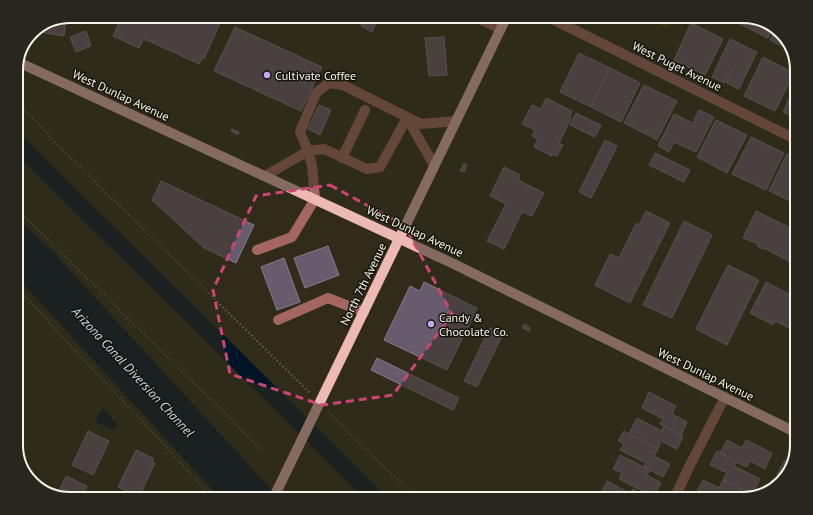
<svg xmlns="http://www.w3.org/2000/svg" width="813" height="515" font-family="'PT Sans',sans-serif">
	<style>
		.green { fill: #493e03 }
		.water { fill: #001528 }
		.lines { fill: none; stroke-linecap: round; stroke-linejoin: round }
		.canal { stroke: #001528; stroke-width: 17 }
		.building { fill: #675b6e; stroke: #867a8e }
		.path { stroke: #706d5c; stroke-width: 2.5; stroke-dasharray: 1 3; stroke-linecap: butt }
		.minor { stroke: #a56662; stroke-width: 10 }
		.major { stroke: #eeb9b4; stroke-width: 10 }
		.marked { fill: none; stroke: #cd4477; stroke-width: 3; stroke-dasharray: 8 5; stroke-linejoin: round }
		.poi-dot { fill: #c4a7f1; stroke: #16140c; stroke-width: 1.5 }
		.labels { text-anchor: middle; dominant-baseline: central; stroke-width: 3; stroke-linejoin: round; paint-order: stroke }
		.street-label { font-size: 12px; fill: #f7f5e9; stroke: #16140c }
		.poi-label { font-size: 12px; fill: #f7f5e9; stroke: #16140c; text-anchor: start }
		.water-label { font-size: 13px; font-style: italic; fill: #caddee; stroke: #16140c }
		.rim { fill: none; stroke: #f7f5e9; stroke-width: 2 }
	</style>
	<rect width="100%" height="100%" fill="#302c19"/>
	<!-- green -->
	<path class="green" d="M645 16H674L667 29 644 17Z"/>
	<!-- water -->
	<g class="water">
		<path d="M16 216 55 254 280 499H221L16 276Z"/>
		<path d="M103 408 117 424 113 430 95 422Z"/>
	</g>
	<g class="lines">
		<!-- canal -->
		<path class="canal" d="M16 142 342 464 376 499"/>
	</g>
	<!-- building -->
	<g class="building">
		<path d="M122 16H210L221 21 204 59 202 58 199 64 147 40H143L139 48 113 36Z"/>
		<path d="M333 16H346L343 21Z"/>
		<path d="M353 16H379L372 32 361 26 363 21Z"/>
		<path d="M739 16 773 25 768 38 736 22Z"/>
		<path d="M66 18 64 36 33 31Z"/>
		<path d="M691 23 723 39 705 75 674 60Z"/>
		<path d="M235 27 322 67 301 111 214 71Z"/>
		<path d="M776 28 790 43 792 51 770 40Z"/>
		<path d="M86 31 91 46 76 52 70 37Z"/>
		<path d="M444 37 447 75 429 76 425 38Z"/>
		<path d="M730 39 757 52 739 89 727 83 732 69 725 83 712 77Z"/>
		<path d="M579 53 610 68 591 107 560 92Z"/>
		<path d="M763 57 794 73 775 111 744 96Z"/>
		<path d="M610 68 640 83 621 122 591 107Z"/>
		<path d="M797 81V118L783 112Z"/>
		<path d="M644 85 677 101 657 140 624 123Z"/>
		<path d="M546 98 572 111 570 117 571 118 559 143 563 145 557 156 553 154 552 156 534 147 538 139 532 136 535 130 522 124 532 105 541 109Z"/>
		<path d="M319 105 331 110 320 135 308 129Z"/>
		<path d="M699 110 714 117 696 152 674 142 669 152 658 146 674 114 693 123Z"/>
		<path d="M576 113 601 125 595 137 570 125Z"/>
		<path d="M716 120 747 135 727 173 697 157Z"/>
		<path d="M232 129 239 132 238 135 231 131Z"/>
		<path d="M751 137 784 153 766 190 732 174Z"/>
		<path d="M605 140 617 146 591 198 579 192Z"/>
		<path d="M655 153 690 170 684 182 649 165Z"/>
		<path d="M787 154 797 159V204L769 191Z"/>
		<path d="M464 163 467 165 464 172 460 171Z"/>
		<path d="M504 167 520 175 518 180 544 193 532 216 522 212 504 249 487 241 506 204 490 196Z"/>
		<path d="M161 181 254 225 236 263 204 248 152 200Z"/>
		<path d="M646 211 670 223 630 303 595 285 610 254 619 258 636 223 639 225Z"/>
		<path d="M756 211 797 231V263L794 262V264L764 248 763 249 757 246 758 244 743 238Z"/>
		<path d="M684 221 712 235 672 318 643 305Z"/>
		<path d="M328 246 339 275 305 288 294 258Z"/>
		<path d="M284 258 300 302 277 310 261 267Z"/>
		<path d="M728 265 759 280 727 345 696 329Z"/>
		<path d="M424 282 477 308 447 370 384 340 410 286 420 291Z"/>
		<path d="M766 282 797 298V317L791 329 775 321 773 325 750 313Z"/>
		<path d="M524 324 529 327 530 331 522 328Z"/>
		<path d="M490 328 503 334 477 387 464 381Z"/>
		<path d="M377 358 459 398 453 410 371 370Z"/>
		<path d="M649 392 676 406 672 414 687 422 681 435 660 424 663 419 642 408Z"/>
		<path d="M637 418 662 431 664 426 683 436 677 449 661 441 658 449 629 434Z"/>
		<path d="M88 431 109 441 93 475 72 465Z"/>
		<path d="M624 431 658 449 654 456 670 464 663 477 644 467 646 463 620 450 624 444 618 441Z"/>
		<path d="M727 440 742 448 746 440 772 453 765 469 750 461 747 467 726 458 727 456 720 453Z"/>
		<path d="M136 450 153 458 152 462 155 463 139 497 118 487Z"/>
		<path d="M717 451 736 462 734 466 760 479 752 495 723 480 727 473 710 465Z"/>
		<path d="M620 455 650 470 647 475 661 483 654 497 619 479 622 473 613 469Z"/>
		<path d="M785 460 792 463 788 475 780 483 777 481 779 476 777 475Z"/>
		<path d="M66 476 87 486 81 499H70L57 495Z"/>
		<path d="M703 480 719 488 723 480 752 495 751 497 743 499H708L696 493Z"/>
		<path d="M607 481 631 494 633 489 652 499H604L599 497Z"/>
		<path d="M696 493 708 499H693Z"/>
	</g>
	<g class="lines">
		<!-- path -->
		<g class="path">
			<path d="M16 101 67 154 311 394"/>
			<path d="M16 208 263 451"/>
			<path d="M16 287 208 492 211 499"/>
			<path d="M328 412 417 499"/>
		</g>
		<!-- minor -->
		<g class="minor">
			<path d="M473 16 501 29"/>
			<path d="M546 16 797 140"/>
			<path d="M407 118 434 165"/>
			<path d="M342 158 365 110"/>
			<path d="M265 176 308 151 300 132 316 93 329 83 343 85 421 124 456 121"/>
			<path d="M257 250 292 237 315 199 312 165 308 151 324 149 367 169 380 167 407 118"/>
			<path d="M278 320 328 298 364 312"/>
			<path d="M674 499 690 465 725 397"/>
		</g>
		<!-- major -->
		<g class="major">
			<path d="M18 62 454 264 797 433"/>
			<path d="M273 499 507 16"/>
		</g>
	</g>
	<!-- marked area -->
	<path d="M0 0H813V515H0ZM330 185 405 226 452 314 393 395 322 405 230 374 213 290 256 196Z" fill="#302c19" fill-opacity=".55" fill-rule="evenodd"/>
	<path class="marked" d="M330 185 405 226 452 314 393 395 322 405 230 374 213 290 256 196Z"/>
	<!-- markers -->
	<g class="poi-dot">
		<circle cx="267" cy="75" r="4"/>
		<circle cx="431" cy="324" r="4"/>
	</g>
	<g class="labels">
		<!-- street labels -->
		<g class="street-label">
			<text transform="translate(677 66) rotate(26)">West Puget Avenue</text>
			<text transform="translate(121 95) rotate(25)">West Dunlap Avenue</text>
			<text transform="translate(415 231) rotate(25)">West Dunlap Avenue</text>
			<text transform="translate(363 284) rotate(-64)">North 7th Avenue</text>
			<text transform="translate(706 374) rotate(26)">West Dunlap Avenue</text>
		</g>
		<!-- poi labels -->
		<g class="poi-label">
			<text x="275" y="75">Cultivate Coffee</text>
			<text x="439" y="317">Candy &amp;<tspan x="439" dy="14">Chocolate Co.</tspan></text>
		</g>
		<!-- water labels -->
		<g class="water-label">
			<text transform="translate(133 372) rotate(47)">Arizona Canal Diversion Channel</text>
		</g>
	</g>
	<!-- crop -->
	<path d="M0 0H813V515H0ZM70 23H743A47 47 0 0 1 790 70V445A47 47 0 0 1 743 492H70A47 47 0 0 1 23 445V70A47 47 0 0 1 70 23Z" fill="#28261e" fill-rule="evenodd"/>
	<path class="rim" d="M70 23H743A47 47 0 0 1 790 70V445A47 47 0 0 1 743 492H70A47 47 0 0 1 23 445V70A47 47 0 0 1 70 23Z"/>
</svg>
